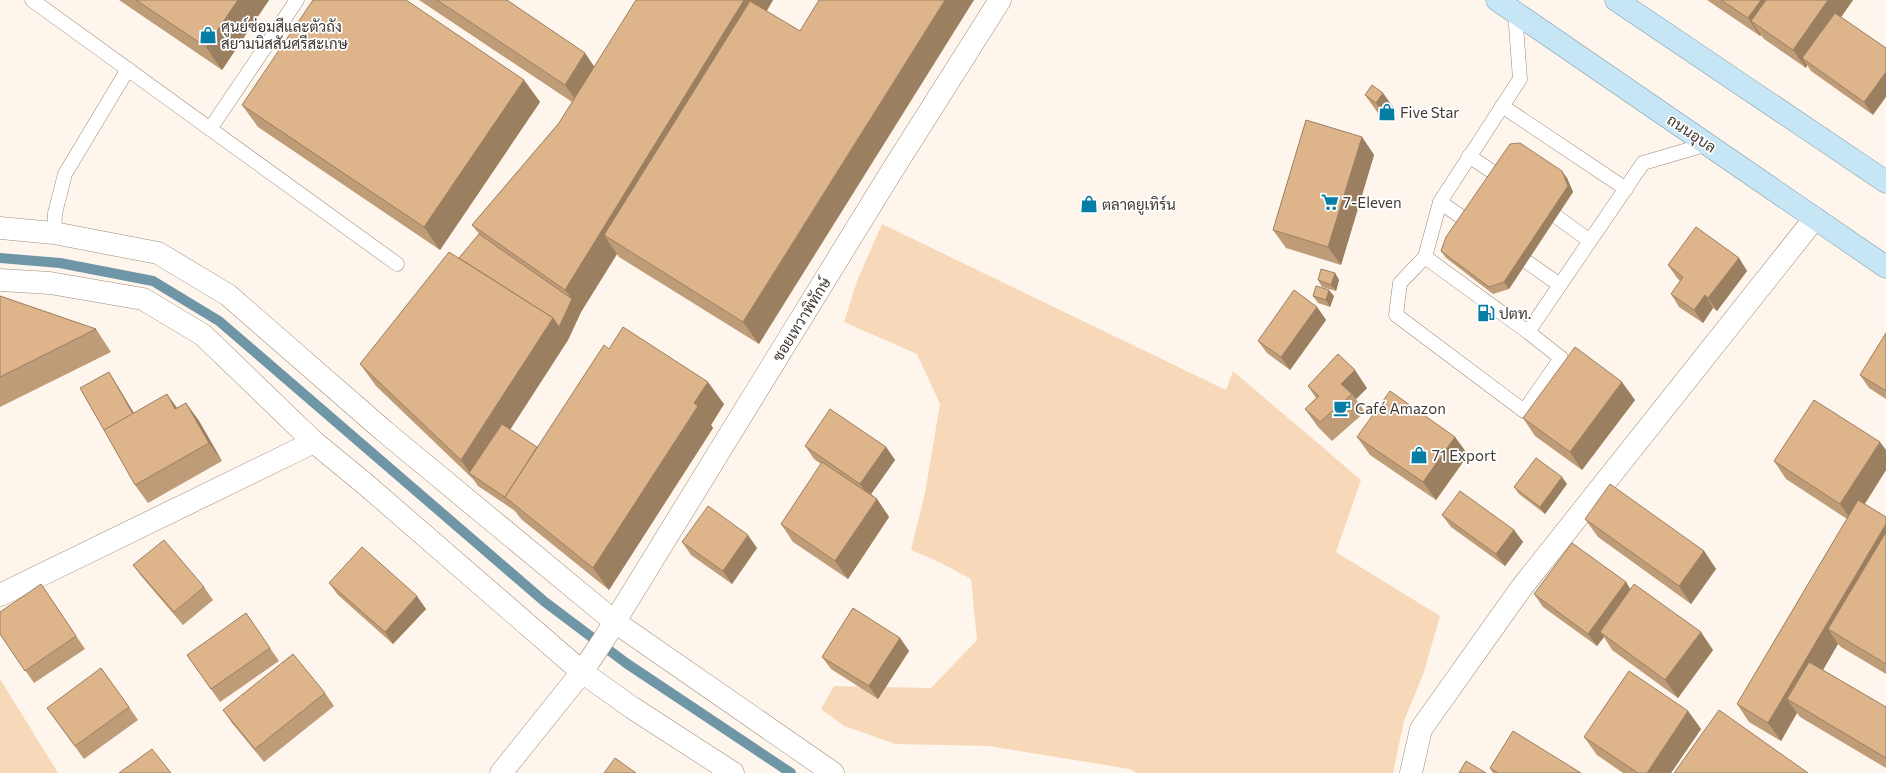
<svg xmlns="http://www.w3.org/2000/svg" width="1886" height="773" font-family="Commissioner,Sarabun,sans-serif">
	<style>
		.green { fill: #f7d9ba }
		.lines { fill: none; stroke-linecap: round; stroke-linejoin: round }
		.stream { stroke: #6f96a7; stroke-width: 10 }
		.lane-casing { stroke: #9e8b77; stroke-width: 15 }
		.street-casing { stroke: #9e8b77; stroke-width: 23 }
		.primary-casing { stroke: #7f9fad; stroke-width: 23 }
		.lane { stroke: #fff; stroke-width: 14 }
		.street { stroke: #fff; stroke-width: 22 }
		.primary { stroke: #c6e6f6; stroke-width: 22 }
		.wall { fill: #bf9c78 }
		.shaded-wall { fill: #9b7f61 }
		.building { fill: #deb58b; stroke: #9b7f61 }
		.labels { text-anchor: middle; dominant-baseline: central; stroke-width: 3.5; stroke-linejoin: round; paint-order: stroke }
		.poi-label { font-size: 15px; fill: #413931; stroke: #fff; text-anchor: start }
		.street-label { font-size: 15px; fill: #413931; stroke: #fff }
	</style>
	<rect width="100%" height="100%" fill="#fef5ed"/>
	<!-- green -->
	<g class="green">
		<path d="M882 224 1226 390 1233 371 1361 480 1336 552 1440 616 1424 672 1404 721 1393 773H1137L1130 769 989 746 896 744 844 726 821 709 834 686 931 688 977 640 971 579 939 562 911 550 925 493 940 404 917 354 844 322 857 281Z"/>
		<path d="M0 679 58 773H0Z"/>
	</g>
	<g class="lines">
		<!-- stream -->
		<path class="stream" d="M0 258 60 263 153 281 219 321 545 602 626 663 791 773"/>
		<!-- lane casing -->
		<g class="lane-casing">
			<g id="lane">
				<path d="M32 0 397 264"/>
				<path d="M1515 12 1520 79 1440 202 1425 257 1528 332 1643 163 1708 144"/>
				<path d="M1502 106 1626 189"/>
				<path d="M210 129 297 0"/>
				<path d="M1469 156 1497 175"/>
				<path d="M1440 202 1467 221"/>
				<path d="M1557 217 1590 241"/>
				<path d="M54 233 55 213 65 174 128 69"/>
				<path d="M1425 257 1400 283 1396 315 1524 411 1561 358 1528 332"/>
				<path d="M1527 262 1560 285"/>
			</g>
		</g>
		<!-- street casing -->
		<g class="street-casing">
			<g id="street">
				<path d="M0 228 54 233 158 253 228 295 384 431 615 622 833 773"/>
				<path d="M0 280 50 283 143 299 203 335 314 442 364 483 582 672 631 707 733 773"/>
				<path d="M0 595 314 442"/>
				<path d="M501 773 582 672 604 639 890 174 1000 0"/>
				<path d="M1411 773 1421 729 1522 587 1815 218"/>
			</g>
		</g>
		<!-- primary casing -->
		<g class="primary-casing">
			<g id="primary">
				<path d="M1497 0 1886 267"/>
				<path d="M1616 0 1886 182"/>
			</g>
		</g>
		<!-- lane -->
		<use href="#lane" class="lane"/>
		<!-- street -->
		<use href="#street" class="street"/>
		<!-- primary -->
		<use href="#primary" class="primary"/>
	</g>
	<!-- wall -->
	<g class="wall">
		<path d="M119 0H269L222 70Z"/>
		<path d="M419 0H507L594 67 773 0 767 11 759 344 619 257 617 254 581 312 568 340 510 430 537 447 609 349 724 404 711 425 713 428 609 590 521 519 515 511 478 486 473 479 376 386 360 364 459 258 479 234 472 225 559 123 572 102Z"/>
		<path d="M1707 0H1853L1841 17 1873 115 1811 71 1807 65 1806 68 1764 39 1761 35 1760 36Z"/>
		<path d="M524 80 540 102 440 250 258 127 242 105Z"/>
		<path d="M1365 95 1396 111 1389 121 1378 113Z"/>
		<path d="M1362 137 1374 155 1341 265 1286 248 1273 230Z"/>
		<path d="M1567 178 1573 192 1509 289 1493 294 1446 258 1441 251Z"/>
		<path d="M1739 258 1747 271 1717 311 1713 308 1703 323 1679 307 1671 294 1680 281 1677 278 1668 265Z"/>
		<path d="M1335 273 1339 280 1336 291 1322 287 1318 280Z"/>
		<path d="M0 296 96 329 111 352 0 407Z"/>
		<path d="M1313 296H1334L1330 307 1318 303Z"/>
		<path d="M1317 307 1326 320 1290 370 1267 353 1258 341Z"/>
		<path d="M1886 333V399L1869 388 1860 375Z"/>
		<path d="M117 385 134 413 177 408 186 403 199 421 222 461 148 503 135 485Z"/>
		<path d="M1308 386 1367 388 1356 399 1365 412 1332 441 1318 427 1305 409 1316 398Z"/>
		<path d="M1635 400 1582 470 1535 436 1523 418Z"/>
		<path d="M1357 437H1455L1468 455 1436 500 1370 455Z"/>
		<path d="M805 446 886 447 895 460 871 494 877 499 889 517 848 579 793 542 781 524 821 464 814 459Z"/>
		<path d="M1774 461 1886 470 1865 504 1886 517V674L1841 647 1838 644 1823 670 1886 707V768L1800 717 1797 713 1781 741 1749 722 1737 704 1847 519 1786 479Z"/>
		<path d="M1567 484 1545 514 1519 494 1514 487Z"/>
		<path d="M1442 515 1514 530 1523 542 1505 566 1451 527Z"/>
		<path d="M1585 519 1704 551 1716 569 1691 604 1598 537Z"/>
		<path d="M682 542 757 548 732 584 691 555Z"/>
		<path d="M133 565 204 587 213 600 183 625 142 577Z"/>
		<path d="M1626 582 1630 589 1713 650 1678 698 1612 650 1604 637 1597 646 1543 607 1534 594Z"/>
		<path d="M329 583 426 609 393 644 338 595Z"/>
		<path d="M41 584 85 649 34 683 0 634Z"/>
		<path d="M900 638 909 651 878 699 831 669 822 657Z"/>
		<path d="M270 648 279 661 220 702 187 655Z"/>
		<path d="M325 693 334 706 264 762 232 723 223 710Z"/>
		<path d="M129 707 138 720 84 759 47 708Z"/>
		<path d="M1688 711 1701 729 1671 773H1623L1597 755 1584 737Z"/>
		<path d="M1490 768 1581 773H1493Z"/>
	</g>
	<!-- shaded-wall -->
	<g class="shaded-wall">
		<path d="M238 0H269L222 70 206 47Z"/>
		<path d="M744 0H773L621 246 604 235 617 254 581 312 568 340 478 479 471 475 461 460 553 318 572 299 565 290Z"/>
		<path d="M945 0H974L759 344 743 322Z"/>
		<path d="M1761 0H1786L1751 21 1761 35 1760 36 1748 18Z"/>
		<path d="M1828 0H1853L1809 63 1802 58 1807 65 1806 68 1793 50Z"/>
		<path d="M585 53 600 75 581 107 565 85Z"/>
		<path d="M1886 72V97L1873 115 1864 102Z"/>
		<path d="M524 80 540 102 440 250 424 227Z"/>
		<path d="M1383 93 1396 111 1389 121 1376 103Z"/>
		<path d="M1362 137 1374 155 1341 265 1328 247Z"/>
		<path d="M1562 171 1567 178 1573 192 1509 289 1504 282Z"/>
		<path d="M1739 258 1747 271 1717 311 1708 298Z"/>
		<path d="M1335 273 1339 280 1336 291 1331 285Z"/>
		<path d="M1329 290 1334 296 1330 307 1326 300Z"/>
		<path d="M1705 295 1713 308 1703 323 1694 310Z"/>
		<path d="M1317 307 1326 320 1290 370 1281 357Z"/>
		<path d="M1355 370 1367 388 1356 399 1352 394 1341 384Z"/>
		<path d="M109 372 117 385 145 432 136 419Z"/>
		<path d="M708 382 724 404 711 425 713 428 609 590 593 568 694 403Z"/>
		<path d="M1622 382 1635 400 1582 470 1570 452Z"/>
		<path d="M167 394 180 412 175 409Z"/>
		<path d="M186 403 199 421 222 461 209 443Z"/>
		<path d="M1455 437 1468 455 1436 500 1423 482Z"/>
		<path d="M1880 442 1886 450V470L1853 522 1840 504Z"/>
		<path d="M886 447 895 460 869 497 860 484Z"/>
		<path d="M1562 477 1567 484 1545 514 1540 507Z"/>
		<path d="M877 499 889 517 848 579 835 561Z"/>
		<path d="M1886 524V563L1828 629 1838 644 1801 707 1787 699 1797 713 1781 741 1768 723Z"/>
		<path d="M1514 530 1523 542 1505 566 1496 554Z"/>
		<path d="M748 535 757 548 732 584 723 571Z"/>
		<path d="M1704 551 1716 569 1691 604 1679 586Z"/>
		<path d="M1626 582 1634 595 1600 632 1604 637 1597 646 1588 634Z"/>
		<path d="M417 596 426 609 393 644 385 632Z"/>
		<path d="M1701 632 1713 650 1678 698 1665 680Z"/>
		<path d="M900 638 909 651 878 699 869 686Z"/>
		<path d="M1688 711 1701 729 1671 773H1647Z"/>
	</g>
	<!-- building -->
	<g class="building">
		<path d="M136 0H238L206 47Z"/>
		<path d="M313 0H406L524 80 424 227 242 105Z"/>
		<path d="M437 0H507L585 53 565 85Z"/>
		<path d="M636 0H744L565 290 472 225 559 123Z"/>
		<path d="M819 0H945L743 322 604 235 750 1 800 31Z"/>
		<path d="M1721 0H1761L1748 18Z"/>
		<path d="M1766 0H1828L1793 50 1751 21Z"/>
		<path d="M1835 13 1886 48V72L1864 102 1802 58Z"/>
		<path d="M1372 85 1383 93 1376 103 1365 95Z"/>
		<path d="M1306 120 1362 137 1328 247 1273 230Z"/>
		<path d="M1520 143 1562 171 1568 186 1504 282 1489 287 1441 251 1446 237 1510 144Z"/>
		<path d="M1696 227 1739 258 1708 298 1705 295 1694 310 1671 294 1683 277 1668 265Z"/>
		<path d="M479 234 572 299 559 327 553 318 459 258Z"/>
		<path d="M449 252 553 318 461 460 360 364Z"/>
		<path d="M1321 269 1335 273 1331 285 1318 280Z"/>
		<path d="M1316 286 1329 290 1326 300 1313 296Z"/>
		<path d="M1294 290 1317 307 1281 357 1258 341Z"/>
		<path d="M0 296 96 329 0 377Z"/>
		<path d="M623 327 708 382 694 403 698 406 593 568 505 497 604 345 609 349Z"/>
		<path d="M1886 333V391L1860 375Z"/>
		<path d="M1575 347 1622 382 1570 452 1523 418Z"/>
		<path d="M1338 354 1355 370 1341 384 1352 394 1320 422 1305 409 1319 396 1308 386Z"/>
		<path d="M109 372 133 414 104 430 80 388Z"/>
		<path d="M1390 391 1455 437 1423 482 1357 437Z"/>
		<path d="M167 394 175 409 186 403 209 443 135 485 104 430Z"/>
		<path d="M1814 400 1880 442 1840 504 1774 461Z"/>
		<path d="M830 409 886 447 860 484 805 446Z"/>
		<path d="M502 424 537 447 505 497 506 498 469 473Z"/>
		<path d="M1536 458 1562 477 1540 507 1514 487Z"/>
		<path d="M822 462 877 499 835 561 781 524Z"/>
		<path d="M1610 484 1704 551 1679 586 1585 519Z"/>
		<path d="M1460 491 1514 530 1496 554 1442 515Z"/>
		<path d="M1858 500 1886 517V524L1768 723 1737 704Z"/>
		<path d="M708 506 748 535 723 571 682 542Z"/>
		<path d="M1886 532V664L1828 629Z"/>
		<path d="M164 540 204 587 174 612 133 565Z"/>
		<path d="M1572 543 1626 582 1588 634 1534 594Z"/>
		<path d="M362 547 417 596 385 632 329 583Z"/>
		<path d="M41 584 76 636 25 671 0 634V612Z"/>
		<path d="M1634 584 1701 632 1665 680 1600 632Z"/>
		<path d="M853 608 900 638 869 686 822 657Z"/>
		<path d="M246 613 270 648 211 689 187 655Z"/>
		<path d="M293 654 325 693 255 749 223 710Z"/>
		<path d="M1809 662 1886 707V758L1787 699Z"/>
		<path d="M101 668 129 707 75 746 47 708Z"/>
		<path d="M1629 671 1688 711 1647 773H1638L1584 737Z"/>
		<path d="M1719 710 1808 773H1674Z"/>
		<path d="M1513 731 1581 773H1498L1490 768Z"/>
		<path d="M152 749 171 773H119Z"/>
		<path d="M615 758 636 773H604Z"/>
		<path d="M1466 761 1486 773H1459Z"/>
	</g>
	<!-- icons -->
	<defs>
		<g id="shop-bare" transform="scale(1.38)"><path d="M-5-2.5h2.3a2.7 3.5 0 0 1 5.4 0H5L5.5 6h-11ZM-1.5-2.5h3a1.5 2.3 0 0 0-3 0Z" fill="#067da5" stroke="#fff" stroke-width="2.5" paint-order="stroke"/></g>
		<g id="supermarket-bare" transform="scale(1.38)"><path d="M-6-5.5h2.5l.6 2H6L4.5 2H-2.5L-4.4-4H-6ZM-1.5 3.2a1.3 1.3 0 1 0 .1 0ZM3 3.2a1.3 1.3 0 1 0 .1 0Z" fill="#067da5" stroke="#fff" stroke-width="2.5" paint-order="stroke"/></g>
		<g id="fuel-bare" transform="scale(1.38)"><path d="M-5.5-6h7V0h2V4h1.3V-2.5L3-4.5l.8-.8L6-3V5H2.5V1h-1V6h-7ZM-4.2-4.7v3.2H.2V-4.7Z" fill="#067da5" stroke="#fff" stroke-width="2.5" paint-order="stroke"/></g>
		<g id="cafe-bare" transform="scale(1.38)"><path d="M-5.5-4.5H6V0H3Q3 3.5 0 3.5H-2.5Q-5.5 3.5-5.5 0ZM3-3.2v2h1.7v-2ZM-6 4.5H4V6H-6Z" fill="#067da5" stroke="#fff" stroke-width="2.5" paint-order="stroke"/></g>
	</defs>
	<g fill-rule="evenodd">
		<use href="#shop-bare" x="208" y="35"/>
		<use href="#shop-bare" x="1387" y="112"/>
		<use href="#supermarket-bare" x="1330" y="202"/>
		<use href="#shop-bare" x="1089" y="204"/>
		<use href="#fuel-bare" x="1486" y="313"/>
		<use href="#cafe-bare" x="1342" y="408"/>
		<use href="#shop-bare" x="1419" y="455"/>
	</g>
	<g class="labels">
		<!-- poi labels -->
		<g class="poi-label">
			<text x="221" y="26">ศูนย์ซ่อมสีและตัวถัง<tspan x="221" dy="17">สยามนิสสันศรีสะเกษ</tspan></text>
			<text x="1400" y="112">Five Star</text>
			<text x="1343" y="202">7-Eleven</text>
			<text x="1102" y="204">ตลาดยูเทิร์น</text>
			<text x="1499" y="313">ปตท.</text>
			<text x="1355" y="408">Café Amazon</text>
			<text x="1432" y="455">71 Export</text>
		</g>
		<!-- street labels -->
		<g class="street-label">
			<text transform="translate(1692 133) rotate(34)">ถนนอุบล</text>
			<text transform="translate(801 319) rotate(-58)">ซอยเทวาพิทักษ์</text>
		</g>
	</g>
</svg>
